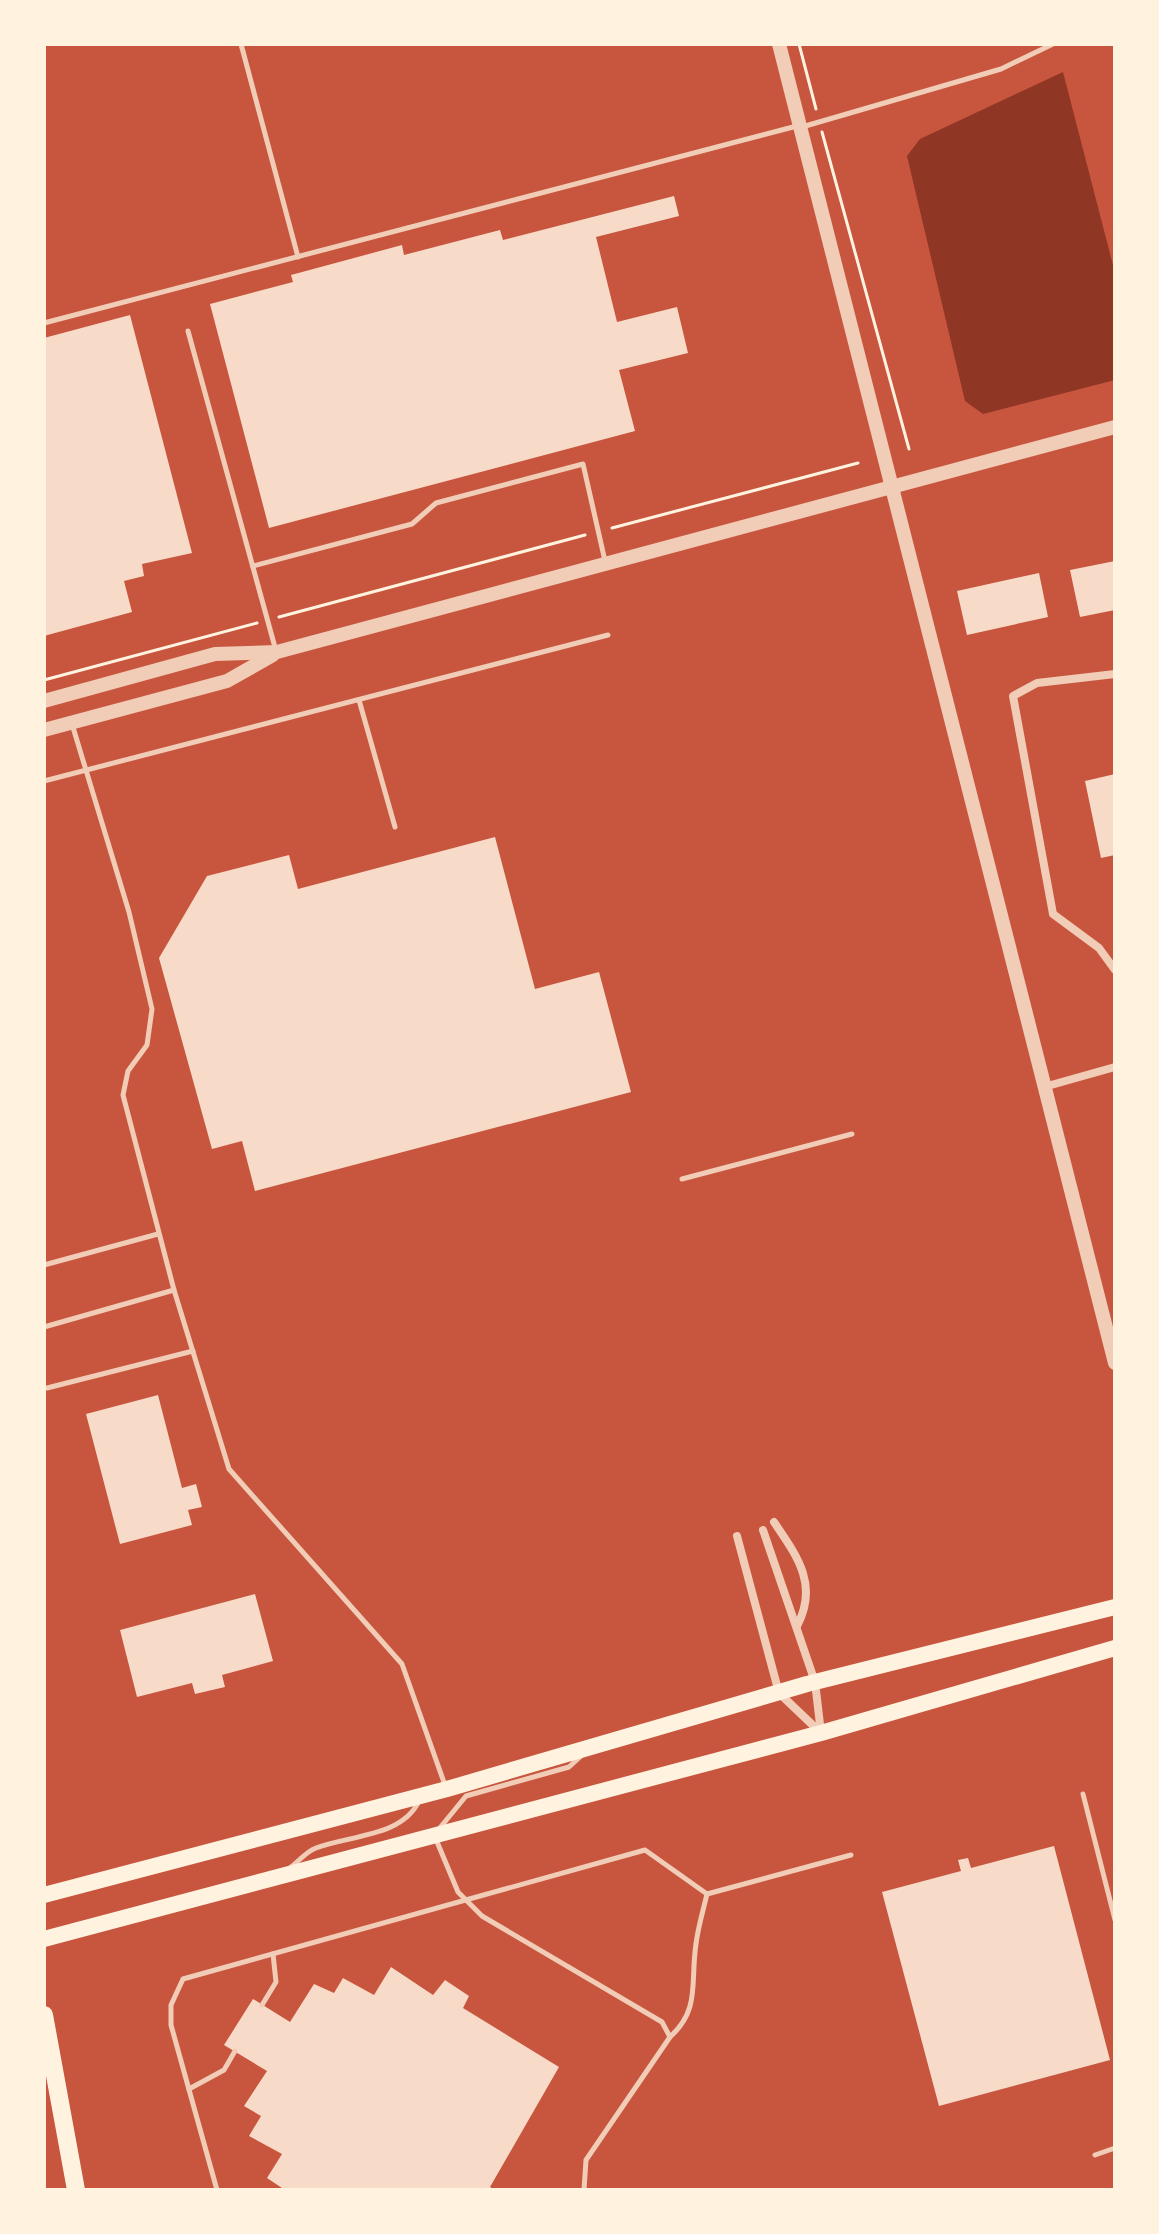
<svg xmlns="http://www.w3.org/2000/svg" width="1159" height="2234" font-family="'Public Sans',sans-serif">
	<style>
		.water { fill: #8f3625 }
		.building { fill: #f7dbc8 }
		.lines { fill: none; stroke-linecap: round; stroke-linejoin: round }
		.path { stroke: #fff3e0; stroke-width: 3 }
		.service { stroke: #f1ccb7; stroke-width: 5 }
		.minor { stroke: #f1ccb7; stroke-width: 8 }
		.tertiary { stroke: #f1ccb7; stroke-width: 14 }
		.secondary { stroke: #fff3e0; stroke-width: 16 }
		.primary { stroke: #fff3e0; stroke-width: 18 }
	</style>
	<rect width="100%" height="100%" fill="#c8553d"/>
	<!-- water -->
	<path class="water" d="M1063 72 1115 273V380L983 414 965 401 907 156 920 139Z"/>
	<!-- building -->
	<g class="building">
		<path d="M674 196 679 216 596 237 617 322 677 307 688 353 619 370 635 431 269 528 210 304 293 282 291 275 402 245 404 255 500 230 503 240Z"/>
		<path d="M130 315 192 553 142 564 144 576 124 581 132 612 44 636V338Z"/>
		<path d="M1115 561V610L1080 617 1070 570Z"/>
		<path d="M1039 573 1048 617 967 635 957 591Z"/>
		<path d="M1115 774V855L1101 858 1085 781Z"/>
		<path d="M495 837 535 989 599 972 631 1092 255 1191 242 1141 212 1149 159 958 207 876 289 855 298 889Z"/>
		<path d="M158 1395 182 1488 196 1484 202 1507 188 1510 192 1525 120 1544 86 1414Z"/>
		<path d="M255 1594 273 1661 222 1675 225 1687 195 1694 192 1683 137 1697 120 1630Z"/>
		<path d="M1054 1846 1110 2060 939 2106 882 1892 961 1871 958 1860 968 1858 971 1868Z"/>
		<path d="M391 1967 433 1995 445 1980 469 1996 463 2008 559 2067 490 2187 495 2190H285L267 2178 282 2154 249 2136 261 2116 244 2106 267 2071 224 2045 253 1999 290 2022 314 1984 334 1993 343 1978 374 1995Z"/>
	</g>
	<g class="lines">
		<!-- path -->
		<g class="path">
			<path d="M799 44 816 109"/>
			<path d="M822 132 909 449"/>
			<path d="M612 528 858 463"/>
			<path d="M279 617 585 535"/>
			<path d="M44 680 257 623"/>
		</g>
		<!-- service -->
		<g class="service">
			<path d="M241 44 298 257"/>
			<path d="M802 127 1001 69 1053 44"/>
			<path d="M44 323 797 126"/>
			<path d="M188 331 276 651"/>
			<path d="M253 566 412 524 436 503 583 464 605 561"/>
			<path d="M359 700 395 827"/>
			<path d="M72 724 129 912 152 1009 147 1045 128 1071 123 1095 174 1290 229 1469 402 1664 446 1788"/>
			<path d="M44 781 608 635"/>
			<path d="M682 1179 852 1134"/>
			<path d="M44 1265 158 1234"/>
			<path d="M44 1327 174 1290"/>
			<path d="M47 1388 193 1351"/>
			<path d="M1083 1794 1115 1920"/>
			<path d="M439 1829 466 1796 569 1767 581 1756"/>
			<path d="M435 1837 458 1892 482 1916 662 2022 670 2037 586 2160 584 2190"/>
			<path d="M291 1867C299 1861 307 1851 316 1848 350 1835 402 1837 419 1801"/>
			<path d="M262 2005 276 1982 273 1954"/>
			<path d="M670 2037C701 2009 690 1982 696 1944 698 1927 703 1911 707 1894"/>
			<path d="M189 2089 224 2070 235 2051"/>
			<path d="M1095 2155 1115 2148"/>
			<path d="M217 2190 171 2025V2005L183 1979 645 1850 707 1894 851 1855"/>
		</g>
		<!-- minor -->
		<g class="minor">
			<path d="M1115 674 1037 683 1013 696 1053 914 1099 948 1115 970"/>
			<path d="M1044 1087 1115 1067"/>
			<path d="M774 1522C797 1556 819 1585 797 1626"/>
			<path d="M737 1536 779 1693 821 1733 815 1682 763 1530"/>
		</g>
		<!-- tertiary -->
		<g class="tertiary">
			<path d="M779 44 1115 1363"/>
			<path d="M44 701 215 654 277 652 1115 427"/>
			<path d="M44 730 227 681 273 655"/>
		</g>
		<!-- secondary -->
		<g class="secondary">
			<path d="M44 1895 447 1789 807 1684 1115 1607"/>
			<path d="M44 1939 821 1733 1115 1648"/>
		</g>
		<!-- primary -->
		<path class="primary" d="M44 2015 76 2190"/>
	</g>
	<!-- border -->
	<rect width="1159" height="2234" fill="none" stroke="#fff3e0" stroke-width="92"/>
</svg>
